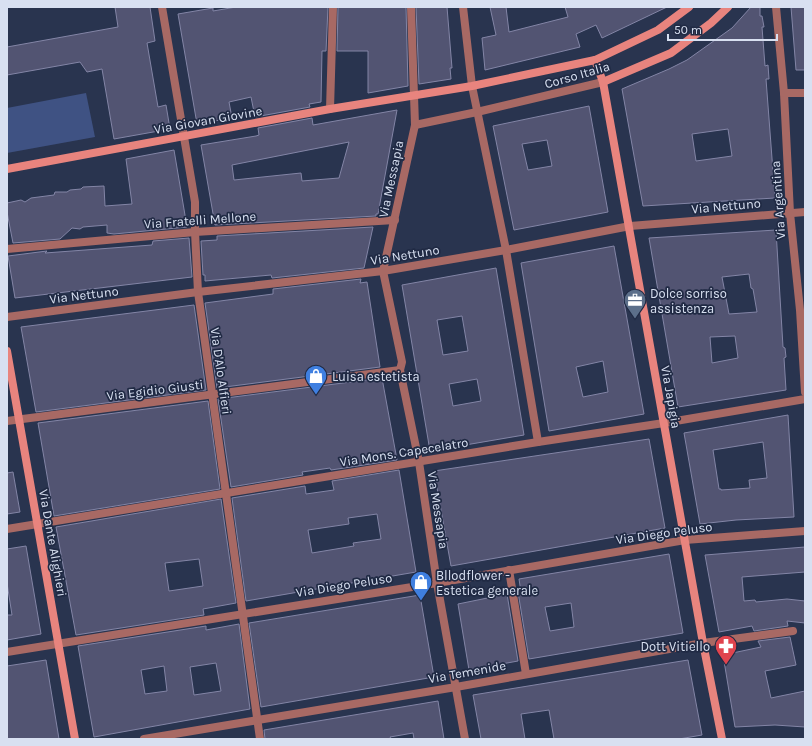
<svg xmlns="http://www.w3.org/2000/svg" width="812" height="746" font-family="Karla,sans-serif">
	<style>
		.green { fill: #3f5283 }
		.building { fill: #525472; stroke: #8385a6; fill-rule: evenodd }
		.lines { fill: none; stroke-linecap: round; stroke-linejoin: round }
		.street { stroke: #a86964; stroke-width: 8 }
		.secondary { stroke: #e8847e; stroke-width: 8 }
		.labels { text-anchor: middle; dominant-baseline: central; stroke-width: 3.5; stroke-linejoin: round; paint-order: stroke }
		.street-label { font-size: 13px; fill: #d8e0f1; stroke: #202a44 }
		.poi-label { font-size: 13px; fill: #d8e0f1; stroke: #202a44; text-anchor: start }
	</style>
	<rect width="100%" height="100%" fill="#29344f"/>
	<!-- green -->
	<path class="green" d="M86 93 95 137 7 153V108Z"/>
	<!-- building -->
	<g class="building">
		<path d="M115 7H150L155 41 147 43 158 107 166 105 170 129 114 139 102 69 87 72 80 62 7 75V47L118 27Z"/>
		<path d="M236 7H328L326 51H322L321 102 309 104 310 107 255 117 251 97 229 102 232 118 197 124 178 14 213 8V11Z"/>
		<path d="M338 7H406L408 86 368 93V51H337Z"/>
		<path d="M416 7H447L452 68H450L451 79 419 84Z"/>
		<path d="M490 7H506L509 32 568 17 565 7H667L602 38 596 25 576 34 580 47 485 70 482 38 496 35Z"/>
		<path d="M751 7H760V16H762L764 27H762L765 66 768 65 769 79H766L775 198 643 206 622 89 669 69 687 60 732 28ZM728 129 732 156 696 161 692 134Z"/>
		<path d="M791 7H805V70H796Z"/>
		<path d="M589 106 608 212 514 230 493 126ZM547 140 552 166 528 170 522 144Z"/>
		<path d="M397 110 378 214H376V216L215 225 201 145 256 136 259 135 258 128 312 118 313 125ZM349 142 339 178 302 181 301 173 234 180 232 165Z"/>
		<path d="M174 150 187 227 114 234 107 233V225L83 227 80 229 72 228 60 239 13 243 7 212V203L21 200 25 202 31 198 54 195 55 192H67L70 190 81 189 83 187 104 186 105 206 132 204 126 159Z"/>
		<path d="M373 227 364 268 272 278 271 275 205 281V275H203L201 241 217 240V236Z"/>
		<path d="M776 230 783 347 785 348 786 357 784 358 786 390 678 407 649 238ZM749 274 751 288 753 289 757 312 729 314 722 277ZM735 336 738 358 712 363 710 337Z"/>
		<path d="M189 238 192 277 15 298 8 256 47 251 45 253 152 245 153 241Z"/>
		<path d="M614 246 644 414 549 431 521 263ZM603 361 608 392 583 397 576 367Z"/>
		<path d="M496 268 524 435 430 451 402 285ZM462 316 468 351 443 355 437 320ZM477 379 481 401 453 406 449 384Z"/>
		<path d="M361 279 360 283 367 282 380 367 217 388 205 303 273 294V289Z"/>
		<path d="M194 305 206 390 36 412 21 327Z"/>
		<path d="M382 378 397 460 331 470 330 468 302 472 303 475 231 487 218 399Z"/>
		<path d="M208 401 220 489 54 516 38 423Z"/>
		<path d="M788 415 794 517 736 520 700 524 684 433ZM763 442 767 478 749 480 750 488 721 490V489H719L713 450Z"/>
		<path d="M649 439 665 528 451 566 434 471Z"/>
		<path d="M399 470 416 572 246 601 232 498 305 486 306 494 334 490 332 481ZM377 514 381 539 353 543 354 546 312 553 308 530 349 524 348 518Z"/>
		<path d="M13 472 20 512 7 514V473Z"/>
		<path d="M221 499 236 603 203 609 204 615 76 635 56 527ZM199 559 203 586 169 591 165 563Z"/>
		<path d="M26 546 41 634 7 640V615H12L7 583V549Z"/>
		<path d="M805 547V572L742 577 744 601 755 600 756 602 787 599 805 601V623L787 621 788 626 754 631 752 626 719 632 705 555Z"/>
		<path d="M669 554 683 633 529 659 518 592H521L519 579ZM571 603 574 627 550 631 545 607Z"/>
		<path d="M507 594 518 661 469 670 458 604Z"/>
		<path d="M420 595 434 677 261 707 249 623Z"/>
		<path d="M239 624 250 709 94 737 78 646 206 626V630ZM216 663 221 691 194 695 190 667ZM164 666 167 691 145 694 141 670Z"/>
		<path d="M790 637 796 665 765 671 771 698 805 691V727L775 725 735 727 723 655 761 647 758 641Z"/>
		<path d="M46 660 59 739H7V666Z"/>
		<path d="M688 660 702 735 679 739H554L549 710 521 714 525 739H481L473 695Z"/>
		<path d="M438 701 444 739H414L413 733 390 737 391 739H265L264 730Z"/>
	</g>
	<g class="lines">
		<!-- street -->
		<g class="street">
			<path d="M162 7 195 202V232L198 292 260 739"/>
			<path d="M411 7 415 125 383 271 402 362 400 370 419 462 437 583 465 739"/>
			<path d="M463 7 472 86 506 250 538 442"/>
			<path d="M776 7 784 93 790 213 800 310 805 392"/>
			<path d="M784 93H805"/>
			<path d="M330 109 333 7"/>
			<path d="M415 125 477 112 603 82"/>
			<path d="M7 249 195 232 395 220"/>
			<path d="M7 317 198 292 383 271 506 250 630 226 805 212"/>
			<path d="M7 421 400 370"/>
			<path d="M7 529 538 442 664 423 805 399"/>
			<path d="M509 570 526 674"/>
			<path d="M7 652 437 583 685 540 805 531"/>
			<path d="M144 739 456 687 703 643 793 631"/>
		</g>
		<!-- secondary -->
		<g class="secondary">
			<path d="M595 60 603 82 703 643 722 739"/>
			<path d="M603 82 671 53 711 23 728 7"/>
			<path d="M7 169 330 109 472 86 595 60 658 30 689 7"/>
			<path d="M7 351 75 739"/>
		</g>
	</g>
	<!-- icons -->
	<defs>
		<g id="office-pin" transform="scale(1.15)"><path d="M0 17L-7.5 6A9.5 9.5 0 1 1 7.5 6Z" fill="#5c6f8a" stroke="#202a44"/><path d="M-6-3h4V-5.5h4V-3h4V5H-6ZM-1-4.5V-3h2v-1.5ZM-6 0V1H6V0Z" fill="#fff"/></g>
		<g id="shop-pin" transform="scale(1.15)"><path d="M0 17L-7.5 6A9.5 9.5 0 1 1 7.5 6Z" fill="#3f7fe0" stroke="#202a44"/><path d="M-5-2.5h2.3a2.7 3.5 0 0 1 5.4 0H5L5.5 6h-11ZM-1.5-2.5h3a1.5 2.3 0 0 0-3 0Z" fill="#fff"/></g>
		<g id="pharmacy-pin" transform="scale(1.15)"><path d="M0 17L-7.5 6A9.5 9.5 0 1 1 7.5 6Z" fill="#e0444e" stroke="#202a44"/><path d="M-2-6h4v4h4v4h-4v4h-4v-4h-4v-4h4Z" fill="#fff"/></g>
	</defs>
	<g fill-rule="evenodd">
		<use href="#office-pin" x="635" y="300"/>
		<use href="#shop-pin" x="316" y="376"/>
		<use href="#shop-pin" x="421" y="582"/>
		<use href="#pharmacy-pin" x="726" y="646"/>
	</g>
	<g class="labels">
		<!-- street labels -->
		<g class="street-label">
			<text transform="translate(577 75) rotate(-16)">Corso Italia</text>
			<text transform="translate(208 120) rotate(-10)">Via Giovan Giovine</text>
			<text transform="translate(391 179) rotate(-78)">Via Messapia</text>
			<text transform="translate(778 200) rotate(-94)">Via Argentina</text>
			<text transform="translate(726 206) rotate(-5)">Via Nettuno</text>
			<text transform="translate(200 220) rotate(-4)">Via Fratelli Mellone</text>
			<text transform="translate(405 255) rotate(-9)">Via Nettuno</text>
			<text transform="translate(84 295) rotate(-7)">Via Nettuno</text>
			<text transform="translate(221 371) rotate(82)">Via D'Alo Alfieri</text>
			<text transform="translate(155 390) rotate(-7)">Via Egidio Giusti</text>
			<text transform="translate(671 397) rotate(80)">Via Japigia</text>
			<text transform="translate(404 452) rotate(-9)">Via Mons. Capecelatro</text>
			<text transform="translate(438 510) rotate(81)">Via Messapia</text>
			<text transform="translate(664 533) rotate(-8)">Via Diego Peluso</text>
			<text transform="translate(53 543) rotate(80)">Via Dante Alighieri</text>
			<text transform="translate(344 585) rotate(-9)">Via Diego Peluso</text>
			<text transform="translate(467 672) rotate(-10)">Via Temenide</text>
		</g>
		<!-- poi labels -->
		<g class="poi-label">
			<text x="650" y="293">Dolce sorriso<tspan x="650" dy="15">assistenza</tspan></text>
			<text x="332" y="376">Luisa estetista</text>
			<text x="436" y="575">Bllodflower -<tspan x="436" dy="15">Estetica generale</tspan></text>
			<text x="710" y="646" text-anchor="end">Dott Vitiello</text>
		</g>
	</g>
	<!-- border -->
	<rect width="812" height="746" fill="none" stroke="#d8e0f1" stroke-width="16"/>
	<!-- scale -->
	<path d="M668 34v6h109v-6" fill="none" stroke="#d8e0f1" stroke-width="2"/>
	<text x="674" y="34" font-size="12" fill="#d8e0f1" stroke="#202a44" stroke-width="3" paint-order="stroke">50 m</text>
</svg>
